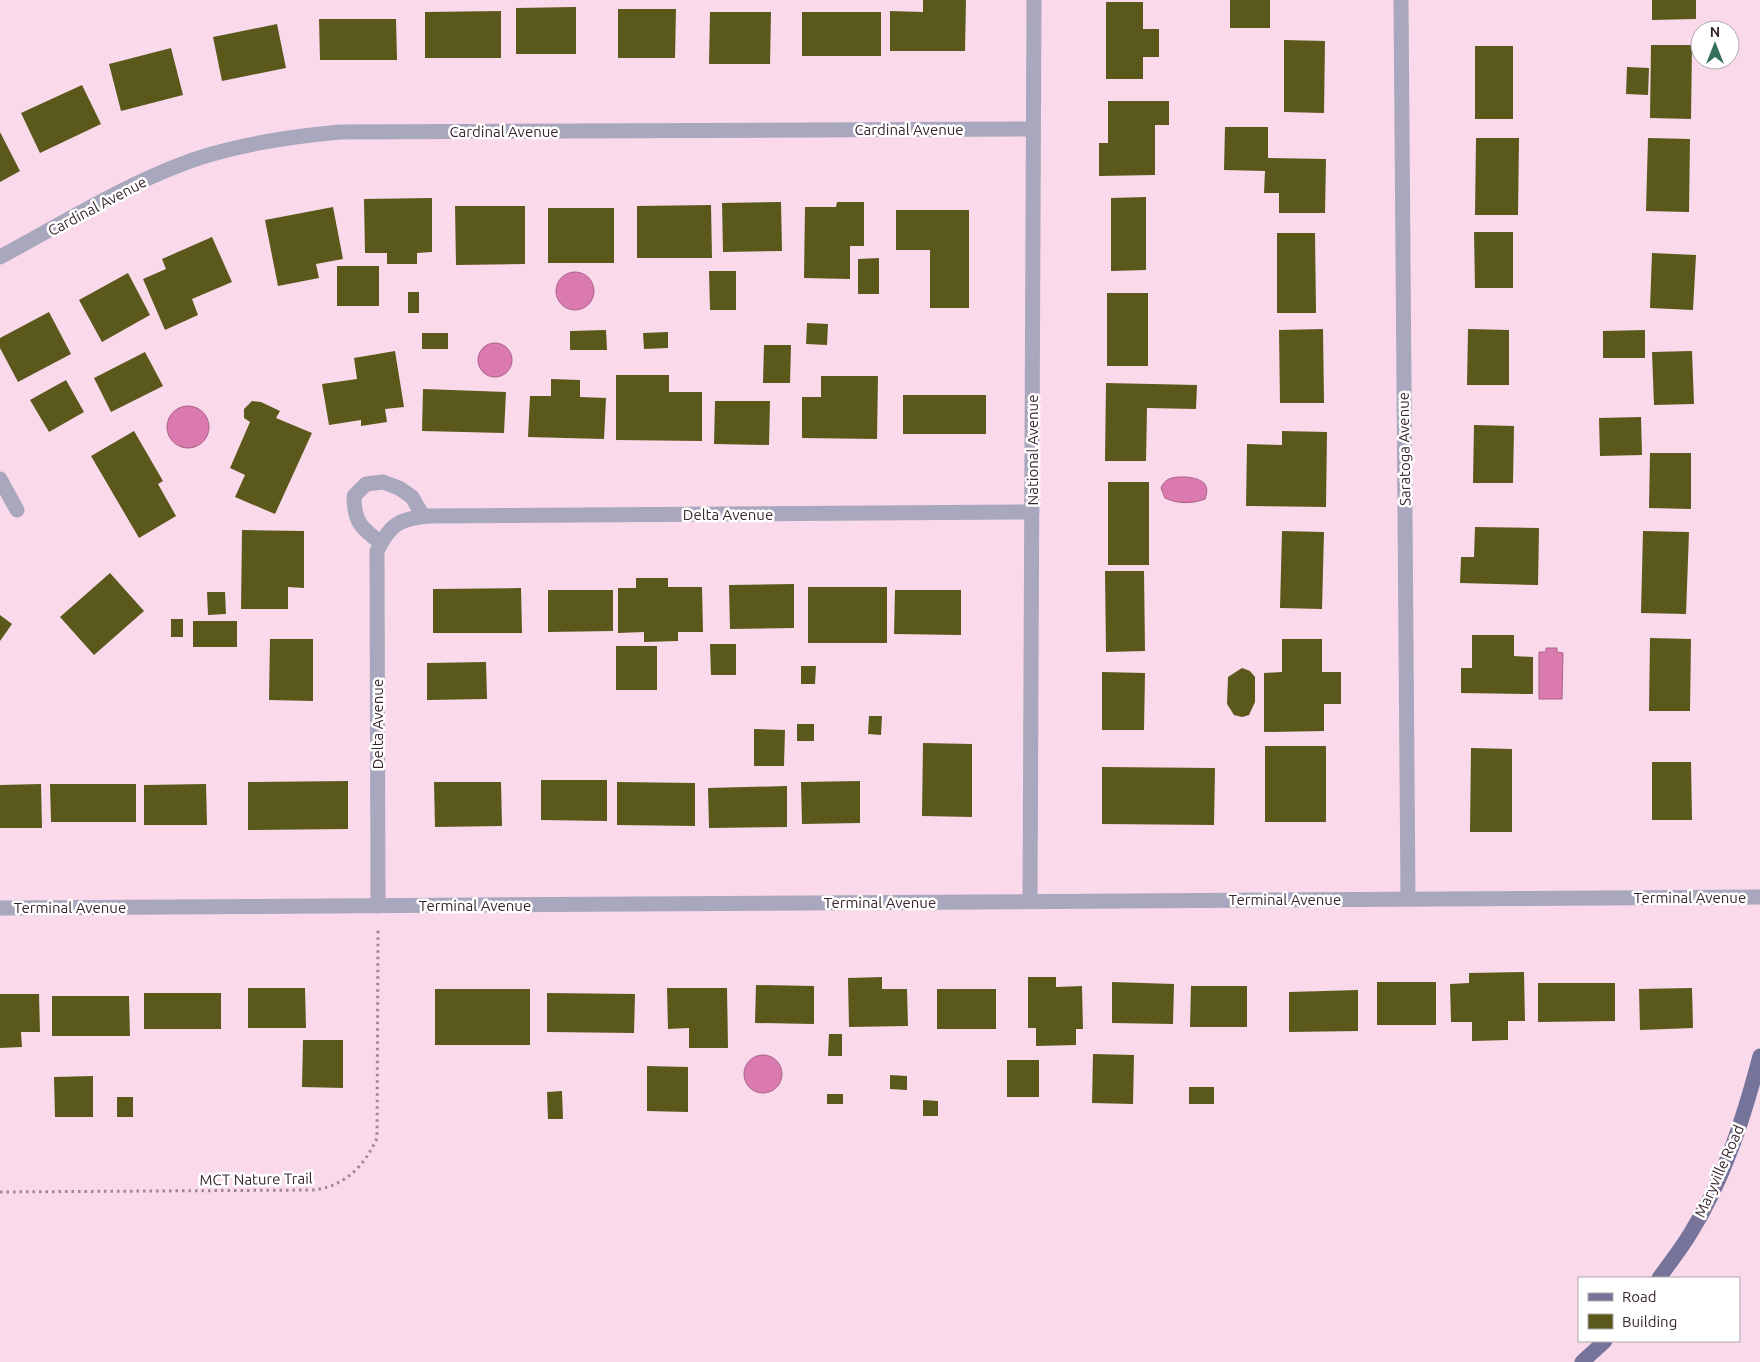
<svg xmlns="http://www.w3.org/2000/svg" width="1760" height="1362" font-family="Ubuntu,sans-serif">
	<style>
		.water { fill: #da7aaf; stroke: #aa6089 }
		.building { fill: #5b581b }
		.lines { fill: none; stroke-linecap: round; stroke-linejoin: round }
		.path { stroke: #a18693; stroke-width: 3; stroke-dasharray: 2.5 4; stroke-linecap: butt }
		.minor { stroke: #a8a7bd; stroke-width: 15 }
		.major { stroke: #76749a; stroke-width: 15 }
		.labels { text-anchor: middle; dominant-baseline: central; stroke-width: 5; stroke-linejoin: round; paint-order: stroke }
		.street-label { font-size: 15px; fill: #39252f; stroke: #fff }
	</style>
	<rect width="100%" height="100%" fill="#fadaea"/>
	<!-- water -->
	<g class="water">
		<circle cx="575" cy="291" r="19"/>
		<circle cx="495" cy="360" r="17"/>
		<circle cx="188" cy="427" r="21"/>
		<path d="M1187 477C1201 479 1211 483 1205 499 1193 504 1177 504 1165 498L1161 488C1166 476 1176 477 1187 477Z"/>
		<path d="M1546 648H1557V652L1563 653 1562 699H1539V652H1546Z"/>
		<circle cx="763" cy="1074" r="19"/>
	</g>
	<!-- building -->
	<g class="building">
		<path d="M923 0H966L965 51H890V11L923 12Z"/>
		<rect x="1230" y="0" width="40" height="28"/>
		<path d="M1652 0H1696V19L1652 20Z"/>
		<path d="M1106 2H1143V29H1159V57H1143V79H1106Z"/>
		<path d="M576 7V54H516V8Z"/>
		<path d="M618 9H676L675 58H618Z"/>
		<path d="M501 11V58H425V12Z"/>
		<path d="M710 12H771L770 64H709Z"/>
		<rect x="802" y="12" width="79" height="44"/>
		<path d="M319 19H396L397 60H320Z"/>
		<path d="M277 24 286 68 222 81 213 37Z"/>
		<path d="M1284 40 1325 41 1324 113 1284 112Z"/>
		<path d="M1651 45H1692L1691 119 1650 118Z"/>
		<rect x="1475" y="46" width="38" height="73"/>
		<path d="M171 48 183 95 121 111 109 64Z"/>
		<path d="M1627 67 1649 68 1648 95 1626 94Z"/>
		<path d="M82 85 101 124 40 153 21 113Z"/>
		<path d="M1108 101H1169V125H1155V175L1099 176V143H1108Z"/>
		<path d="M1225 127H1268V158L1326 159 1325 213H1279V193H1264L1265 171 1224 170Z"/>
		<path d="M0 132 20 171 0 182Z"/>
		<path d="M1476 138H1519L1518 215H1475Z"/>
		<path d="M1648 138 1690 139 1689 212 1646 211Z"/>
		<path d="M1146 197V270L1111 271V198Z"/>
		<path d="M432 198V252L417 253V264H387V253H365L364 199Z"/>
		<path d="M781 202 782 251 723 252 722 203Z"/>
		<path d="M837 202H864V246H850V279L804 278 805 207H836Z"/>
		<path d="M711 205 712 258H637V206Z"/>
		<path d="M455 206H525V264L456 265Z"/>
		<path d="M333 207 343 259 316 264 319 278 278 286 265 220Z"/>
		<rect x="548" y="208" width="66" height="55"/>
		<path d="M896 210H969V308H930V250H896Z"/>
		<path d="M1474 232H1513V288H1475Z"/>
		<path d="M1277 233H1315L1316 313H1277Z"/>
		<path d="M212 237 232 282 192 299 198 315 165 330 143 279 166 269 162 259Z"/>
		<path d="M1652 253 1696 255 1693 310 1650 308Z"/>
		<path d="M879 258V294H858V259Z"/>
		<rect x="337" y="266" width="42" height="40"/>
		<path d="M709 271H736V310H710Z"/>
		<path d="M128 273 150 315 102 342 79 300Z"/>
		<rect x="408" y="292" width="11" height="21"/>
		<rect x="1107" y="293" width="41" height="73"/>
		<path d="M49 312 71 354 18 382 0 348V338Z"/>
		<path d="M807 323 828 324 827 345 806 344Z"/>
		<path d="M1323 329 1324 403H1280L1279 330Z"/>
		<path d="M1468 329 1509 330V385H1467Z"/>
		<path d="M606 330 607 350H570V331Z"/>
		<path d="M1645 330V358H1603V331Z"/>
		<path d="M668 332V348L644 349 643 333Z"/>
		<rect x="422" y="333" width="26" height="16"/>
		<path d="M764 345H791L790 383H763Z"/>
		<path d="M395 351 404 407 385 409 387 422 361 426V420L329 425 322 384 357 379 354 358Z"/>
		<path d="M1692 351 1694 404 1654 405 1652 352Z"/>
		<path d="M145 352 163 386 111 412 94 378Z"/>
		<path d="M616 375H669V392H702V441L616 440Z"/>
		<path d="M821 376H878L877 439 802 438V397H821Z"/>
		<path d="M551 379 580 380V397L606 398 604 439 528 437 530 396H551Z"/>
		<path d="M66 380 84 412 49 432 30 400Z"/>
		<path d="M1106 383 1197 385 1196 409 1147 408 1146 461H1105Z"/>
		<path d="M423 389 506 392 504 433 422 431Z"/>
		<rect x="903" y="395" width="83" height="39"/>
		<path d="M252 401 261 402 280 411 276 418 312 433 275 514 235 497 245 475 230 468 250 422 244 418V409Z"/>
		<path d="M715 401H770L769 445 714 444Z"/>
		<path d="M1641 417 1642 455 1600 456 1599 418Z"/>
		<path d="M1474 425 1514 426 1513 483H1473Z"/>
		<path d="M134 431 163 481 158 484 176 516 139 538 91 456Z"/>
		<path d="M1282 431 1327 432 1326 507 1246 506 1247 444 1282 445Z"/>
		<path d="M1650 453H1691V509L1649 508Z"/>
		<rect x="1108" y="482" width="41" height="83"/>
		<path d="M1475 527 1539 528 1538 585 1460 583 1461 557H1474Z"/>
		<path d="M242 530 304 531V588L288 587V609H241Z"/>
		<path d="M1282 531 1324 532 1322 609 1280 608Z"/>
		<path d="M1643 531 1689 532 1686 614 1641 613Z"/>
		<path d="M1105 571H1144L1145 651 1106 652Z"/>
		<path d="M110 573 144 611 94 655 60 617Z"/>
		<path d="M636 578H668V587H702L703 632H678V641L644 642V632L618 633V588H636Z"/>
		<path d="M794 584V628L730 629 729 585Z"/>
		<rect x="808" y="587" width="79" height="56"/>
		<path d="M521 588 522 633H433V589Z"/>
		<path d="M548 590H613V631L548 632Z"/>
		<path d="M895 590H961V635L894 634Z"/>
		<path d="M207 592H225L226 614 208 615Z"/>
		<path d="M0 615 12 624 0 641Z"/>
		<rect x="171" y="619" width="12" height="18"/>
		<rect x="193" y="621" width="44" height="26"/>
		<path d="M1472 635H1514V656L1533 657V694L1461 693V668H1472Z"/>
		<path d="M1650 638 1691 639 1690 711H1649Z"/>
		<path d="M270 639H313V701L269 700Z"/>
		<path d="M1282 639H1322V672H1341V704H1324V731L1264 732V673L1282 672Z"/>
		<path d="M710 644H736V675H711Z"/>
		<rect x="616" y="646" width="41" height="44"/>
		<path d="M486 662 487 699 427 700V663Z"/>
		<path d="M801 666H816L815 684H801Z"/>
		<path d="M1242 668 1250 671 1255 677V702L1249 715 1242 717 1234 715 1227 704 1228 677Z"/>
		<path d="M1102 672 1145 673 1144 730H1102Z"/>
		<path d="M869 716H882L881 735 868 734Z"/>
		<rect x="797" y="724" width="17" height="17"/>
		<path d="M754 729 785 730 784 766H754Z"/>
		<path d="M923 743 972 744V817L922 816Z"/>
		<rect x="1265" y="746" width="61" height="76"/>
		<path d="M1471 748 1512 749V832H1470Z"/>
		<path d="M1652 762H1691L1692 820H1652Z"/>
		<path d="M1102 767 1215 768 1214 825 1102 824Z"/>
		<path d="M541 780H607V821L541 820Z"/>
		<path d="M348 781V829L248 830V782Z"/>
		<path d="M860 781V823L802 824 801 782Z"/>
		<path d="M434 782H501L502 826 435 827Z"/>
		<path d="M617 782 695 783V826L617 825Z"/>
		<path d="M41 784 42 828H0V785Z"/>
		<path d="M50 784H136V822H51Z"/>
		<path d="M206 784 207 825H144V785Z"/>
		<path d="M787 786V827L709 828 708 788Z"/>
		<path d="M1524 972 1525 1021H1508V1040L1472 1041V1022H1451L1450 984 1469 983V973Z"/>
		<path d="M882 977V989H907L908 1026 849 1027 848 978Z"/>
		<path d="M1028 977H1056V987L1082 986 1083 1029H1076V1045L1036 1046V1028H1028Z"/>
		<path d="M1112 982 1174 984 1173 1024 1112 1023Z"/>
		<rect x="1377" y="982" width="59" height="43"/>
		<path d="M1538 983H1615V1021L1538 1022Z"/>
		<path d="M756 985 814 986V1024L755 1023Z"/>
		<path d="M1191 986H1247V1027H1190Z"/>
		<path d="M248 988H305L306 1028H248Z"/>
		<path d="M667 988H727L728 1048H689V1028L668 1029Z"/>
		<path d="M1692 988 1693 1028 1640 1030 1639 989Z"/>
		<rect x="435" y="989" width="95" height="56"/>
		<rect x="937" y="989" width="59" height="40"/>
		<path d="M1358 990V1031L1289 1032V992Z"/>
		<rect x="144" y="993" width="77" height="36"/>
		<path d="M547 993 635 994 634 1033 547 1032Z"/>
		<path d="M0 994H39L40 1032H21L22 1047 0 1048Z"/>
		<path d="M52 996H129L130 1036H52Z"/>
		<path d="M829 1034H842V1056H828Z"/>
		<path d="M303 1040H343V1088L302 1087Z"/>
		<path d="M1093 1054 1134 1055 1133 1104 1092 1103Z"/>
		<rect x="1007" y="1060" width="32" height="37"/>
		<path d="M647 1066 688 1067V1112L647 1111Z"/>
		<path d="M890 1075 907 1076V1090L890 1089Z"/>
		<path d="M93 1076V1117H55L54 1077Z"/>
		<rect x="1189" y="1087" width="25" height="17"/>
		<path d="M562 1091 563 1119H548L547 1092Z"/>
		<rect x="827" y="1094" width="16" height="10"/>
		<rect x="117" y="1097" width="16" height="20"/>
		<path d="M923 1100 938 1101V1116H923Z"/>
	</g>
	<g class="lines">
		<!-- path -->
		<path class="path" d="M0 1192 311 1190C343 1188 364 1167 377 1138L378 929"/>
		<!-- minor -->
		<g class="minor">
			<path d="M1401 0 1408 899"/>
			<path d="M0 257C65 222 142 174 212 154 254 142 296 136 340 132L1033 129"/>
			<path d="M0 479 17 510"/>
			<path d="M381 543C361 528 354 522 354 496L366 484 383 482 399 488 412 497 423 516"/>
			<path d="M1030 901 1034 0"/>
			<path d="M378 906 377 551C390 524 400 518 430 516L1032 512"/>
			<path d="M0 908 1760 897"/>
		</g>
		<!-- major -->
		<g class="major">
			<path d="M1659 1278C1669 1264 1681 1249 1690 1234 1724 1180 1744 1117 1760 1056"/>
			<path d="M1582 1362 1605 1341"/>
		</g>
	</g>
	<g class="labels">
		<!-- street labels -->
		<g class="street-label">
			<text x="909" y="129">Cardinal Avenue</text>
			<text x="504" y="131">Cardinal Avenue</text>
			<text transform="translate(97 206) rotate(-28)">Cardinal Avenue</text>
			<text transform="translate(1404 449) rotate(-91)">Saratoga Avenue</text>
			<text transform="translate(1032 450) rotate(-90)">National Avenue</text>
			<text x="728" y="514">Delta Avenue</text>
			<text transform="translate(377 724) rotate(-90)">Delta Avenue</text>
			<text x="1690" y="897">Terminal Avenue</text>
			<text x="1285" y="899">Terminal Avenue</text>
			<text x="880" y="902">Terminal Avenue</text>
			<text x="475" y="905">Terminal Avenue</text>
			<text x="70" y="907">Terminal Avenue</text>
			<text transform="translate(1719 1171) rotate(-66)">Maryville Road</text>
			<text transform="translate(256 1179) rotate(-1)">MCT Nature Trail</text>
		</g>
	</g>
	<!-- legend -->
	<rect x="1578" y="1277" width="162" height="65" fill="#ffffff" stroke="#b0a8ac"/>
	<rect x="1588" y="1293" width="25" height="8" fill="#76749a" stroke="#b0a8ac"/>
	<text x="1622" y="1302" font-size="15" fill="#39252f">Road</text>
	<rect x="1588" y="1314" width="25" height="15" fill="#5b581b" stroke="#b0a8ac"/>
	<text x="1622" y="1327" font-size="15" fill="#39252f">Building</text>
	<!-- north arrow -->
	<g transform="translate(1715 45)"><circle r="24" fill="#ffffff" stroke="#b0a8ac"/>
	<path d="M0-4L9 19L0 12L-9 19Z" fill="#346f59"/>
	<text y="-8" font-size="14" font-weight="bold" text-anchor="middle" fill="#39252f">N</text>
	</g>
</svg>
